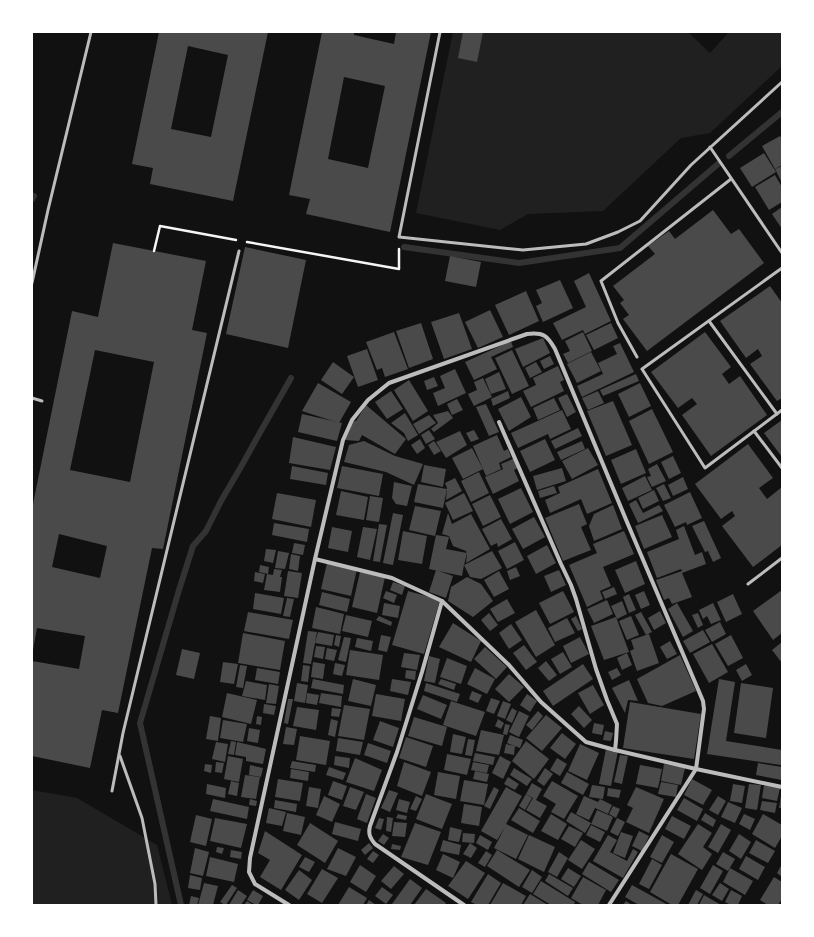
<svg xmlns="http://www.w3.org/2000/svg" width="814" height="937" font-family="Arial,sans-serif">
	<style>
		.green { fill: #202020 }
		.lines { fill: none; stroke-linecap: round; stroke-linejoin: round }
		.stream { stroke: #333; stroke-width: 6 }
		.building { fill: #4a4a4a; fill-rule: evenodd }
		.path { stroke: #f5f5f5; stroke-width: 2.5 }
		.service { stroke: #bcbcbc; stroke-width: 3 }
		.minor { stroke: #bcbcbc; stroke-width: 4 }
	</style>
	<rect width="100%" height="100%" fill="#111"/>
	<!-- green -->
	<g class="green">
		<path d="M453 32H688L710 53 729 32H782V66L710 133 681 138 603 211 528 214 500 230 416 213Z"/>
		<path d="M32 790 77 798 157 845 172 905H32Z"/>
	</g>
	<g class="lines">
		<!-- stream -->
		<g class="stream">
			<path d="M729 156 782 112"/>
			<path d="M32 199 34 196"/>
			<path d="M404 247 519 263 620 248 718 164"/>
			<path d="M181 905 140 723 179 590 193 546 206 531 221 501 242 465 262 429 291 378"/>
		</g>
	</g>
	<!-- building -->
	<g class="building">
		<path d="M159 32H268L233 201 150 184 153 168 132 164ZM188 46 228 55 211 137 171 129Z"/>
		<path d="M322 32H354V35L394 44 396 32H431L390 232 306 214 310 199 289 195ZM344 77 385 86 368 168 328 159Z"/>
		<path d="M463 32H483L477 62 458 58Z"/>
		<path d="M780 136 782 139V165L775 169 762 146Z"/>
		<path d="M764 153 776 172 752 187 740 168Z"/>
		<path d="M782 166V183L775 169Z"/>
		<path d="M775 175 782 187V202L769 210 755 187Z"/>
		<path d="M782 207V229L772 214Z"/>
		<path d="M713 210 731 234 739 229 764 263 647 351 623 319 629 315 620 303 624 300 613 286 655 254 648 246 669 231 675 239Z"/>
		<path d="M113 243 206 261 192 330 207 333 163 549 152 548 118 713 102 710 90 768 32 756V661L79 669 85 636 37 628 33 650H32V509L72 311 98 317ZM95 350 154 362 130 482 70 470ZM59 534 107 546 100 578 52 567Z"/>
		<path d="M245 247 306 260 288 348 226 334Z"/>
		<path d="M450 256 481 262 476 287 445 281Z"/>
		<path d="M589 273 611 321 585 334 583 330 562 340 553 323 586 307 574 281Z"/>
		<path d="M560 280 573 308 543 322 536 306 542 303 536 290Z"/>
		<path d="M770 286 782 303V398L777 401 750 364 762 356 758 349 746 358 720 321Z"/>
		<path d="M526 291 539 321 509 335 495 305Z"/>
		<path d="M490 310 503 337 478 348 465 322Z"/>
		<path d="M459 313 472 349 444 359 431 322Z"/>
		<path d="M421 323 433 359 409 368 396 331Z"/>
		<path d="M611 323 618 338 594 350 586 335Z"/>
		<path d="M394 332 408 369 385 377 382 368 377 370 366 342Z"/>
		<path d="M583 332 592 351 568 363 563 354 570 351 565 341Z"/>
		<path d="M705 332 731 367 722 374 729 384 740 376 767 415 711 456 682 415 697 404 692 398 678 408 651 372Z"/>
		<path d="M543 338 550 353 523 367 515 349Z"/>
		<path d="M511 341 513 347 491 357 497 369 474 380 465 362Z"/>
		<path d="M620 343 634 372 582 397 577 386 603 374 598 363 617 354 613 346Z"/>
		<path d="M367 349 378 380 358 387 347 356Z"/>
		<path d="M512 350 529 386 512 394 495 358Z"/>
		<path d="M591 352 601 371 577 383 567 364Z"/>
		<path d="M550 356 554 364 544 369 540 361Z"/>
		<path d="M333 362 354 377 342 394 321 380Z"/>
		<path d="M536 362 542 372 530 378 525 368Z"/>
		<path d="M558 366 564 380 560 382 564 391 531 407 523 391 536 385 533 378Z"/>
		<path d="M455 369 466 393 438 406 433 393 445 388 440 376Z"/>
		<path d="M499 372 506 389 491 394 485 379Z"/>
		<path d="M636 374 639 381 603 396 600 390Z"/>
		<path d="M434 377 438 386 427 390 424 381Z"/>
		<path d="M483 378 492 397 474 406 468 394 477 390 474 382Z"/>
		<path d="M409 380 428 411 413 421 394 390Z"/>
		<path d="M318 383 351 402 339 423 302 411Z"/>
		<path d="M640 383 651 406 629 417 618 394Z"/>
		<path d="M391 391 403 409 387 419 375 402Z"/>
		<path d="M508 391 510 398 493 406 491 399Z"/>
		<path d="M598 391 604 403 588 410 582 398Z"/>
		<path d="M567 394 576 412 567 417 558 398Z"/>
		<path d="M521 397 531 417 509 431 498 409Z"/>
		<path d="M554 398 560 410 538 420 533 408Z"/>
		<path d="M457 399 463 410 452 415 447 404Z"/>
		<path d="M613 401 632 445 606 456 587 411Z"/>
		<path d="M486 404 499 432 489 436 476 407Z"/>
		<path d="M366 405 406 439 395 454 362 435 359 441 345 440 353 421H356Z"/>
		<path d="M652 409 673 452 649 464 629 421Z"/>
		<path d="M562 410 571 429 550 439 548 434 518 448 511 433Z"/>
		<path d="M448 411 453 418 434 432 431 429 438 423 433 415Z"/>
		<path d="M405 413 418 435 408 441 404 433 391 423Z"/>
		<path d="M302 414 342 423 337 441 298 432Z"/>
		<path d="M429 415 436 423 419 434 413 424Z"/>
		<path d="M782 420V457L764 433Z"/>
		<path d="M578 428 582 436 555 449 551 441Z"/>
		<path d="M429 430 435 439 426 444 421 435Z"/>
		<path d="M474 430 479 439 471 442 466 433Z"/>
		<path d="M460 431 467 445 446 458 436 442Z"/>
		<path d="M497 435 504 451 508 449 511 457 499 463 501 469 486 476 473 446Z"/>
		<path d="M293 437 336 447 330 470 289 463Z"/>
		<path d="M420 439 425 448 417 454 411 445Z"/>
		<path d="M545 439 555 460 530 472 520 451Z"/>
		<path d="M364 441 395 456 423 464 414 485 386 472 344 462 349 445Z"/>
		<path d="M434 441 441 451 434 455 428 445Z"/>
		<path d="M582 441 585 449 561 460 557 452Z"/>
		<path d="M748 444 773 478 759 488 767 499 782 487V545L753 567 722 526 735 516 732 511 721 519 695 484Z"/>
		<path d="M472 448 483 469 463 479 452 458Z"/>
		<path d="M588 448 598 465 572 479 562 461Z"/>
		<path d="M636 449 646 473 621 484 611 460Z"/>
		<path d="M673 456 681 473 669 479 661 462Z"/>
		<path d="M515 458 519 467 514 470 519 481 493 494 485 477 503 469 501 464Z"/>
		<path d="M657 464 666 481 652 487 647 477 651 476 648 469Z"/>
		<path d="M424 465 446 469 443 487 421 482Z"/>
		<path d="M292 466 328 473 326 485 290 479Z"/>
		<path d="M342 466 383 474 379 496 337 488Z"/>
		<path d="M562 468 566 481 537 490 533 476Z"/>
		<path d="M598 469 612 503 587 514 581 499 550 513 545 500 560 493 558 487Z"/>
		<path d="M479 472 489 493 471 502 461 481Z"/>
		<path d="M645 476 652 490 628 501 622 488Z"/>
		<path d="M683 477 688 489 673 496 668 485Z"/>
		<path d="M455 478 462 491 446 500 447 488 445 483Z"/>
		<path d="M394 482 412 486 407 506 396 504 392 498Z"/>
		<path d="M418 484 447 489 443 508 414 502Z"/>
		<path d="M664 484 671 498 663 501 656 488Z"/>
		<path d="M554 486 557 493 540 498 538 491Z"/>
		<path d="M521 488 533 512 510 524 498 499Z"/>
		<path d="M654 490 659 501 643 509 638 498Z"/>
		<path d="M341 491 368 497 364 520 336 515Z"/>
		<path d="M690 492 702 518 687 525 686 522 675 527 664 505Z"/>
		<path d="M277 493 316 500 311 527 272 519Z"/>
		<path d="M464 493 473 511 453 520 445 503Z"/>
		<path d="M490 495 501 517 483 526 472 504Z"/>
		<path d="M370 496 383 498 379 522 366 520Z"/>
		<path d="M636 500 643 513 659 505 663 511 638 523 629 504Z"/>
		<path d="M579 504 587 524 581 527 591 550 563 561 545 518Z"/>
		<path d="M613 505 622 529 594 541 589 526 594 514Z"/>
		<path d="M415 506 441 511 435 536 409 530Z"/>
		<path d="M393 513 403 515 393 565 383 563Z"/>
		<path d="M448 513 452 524 471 514 490 549 466 563 467 554 466 551 453 546 449 536 442 534Z"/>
		<path d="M662 515 672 537 644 549 635 526Z"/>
		<path d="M534 517 545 537 523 549 512 529Z"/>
		<path d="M501 519 512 539 498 547 497 543 491 546 482 529Z"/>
		<path d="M704 521 721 558 713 562 708 551 705 552 692 526Z"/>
		<path d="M274 523 309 529 307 542 272 535Z"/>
		<path d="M379 524 387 525 380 562 373 561Z"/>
		<path d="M684 526 695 555 702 552 706 564 682 573 692 597 672 604 669 598 664 600 656 580 682 571 681 569 657 578 647 552 679 539 676 530Z"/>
		<path d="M332 527 352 531 348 552 328 548Z"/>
		<path d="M363 527 377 529 370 560 357 557Z"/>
		<path d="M403 531 427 536 422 564 398 560Z"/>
		<path d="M624 531 634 554 603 567 611 586 600 591 603 599 587 607 569 565 597 553 593 544Z"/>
		<path d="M436 535 449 537 446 549 467 553 464 565 492 551 502 568 481 579 470 577 464 565 462 576 429 569Z"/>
		<path d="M515 542 524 560 507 569 498 551Z"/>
		<path d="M294 543 305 545 303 555 292 553Z"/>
		<path d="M547 545 556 563 536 574 527 556Z"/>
		<path d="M266 549 276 550 273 563 264 561Z"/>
		<path d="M278 551 289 553 285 569 275 568Z"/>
		<path d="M291 554 300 556 298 571 289 569Z"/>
		<path d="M636 561 645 584 625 593 615 570Z"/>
		<path d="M327 563 357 569 351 596 321 589Z"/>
		<path d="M260 565 269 567 268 574 259 572Z"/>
		<path d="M516 567 520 576 510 580 507 571Z"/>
		<path d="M274 569 282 570 280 577H282L280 592 264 590 267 574 273 575Z"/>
		<path d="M436 570 453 576 446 598 429 592Z"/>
		<path d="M559 570 566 585 551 592 544 576Z"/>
		<path d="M288 571 302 573 298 598 284 596Z"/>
		<path d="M499 571 509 589 494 597 484 580Z"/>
		<path d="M255 572 265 574 263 583 254 581Z"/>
		<path d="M360 572 385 577 377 613 352 607Z"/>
		<path d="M467 577 481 584 493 601 473 617 448 601 451 587Z"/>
		<path d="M393 582 405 586 402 595 390 590Z"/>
		<path d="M614 587 617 594 605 599 602 592Z"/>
		<path d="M782 590V633L773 640 753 611Z"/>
		<path d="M386 591 397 595 394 603 383 598Z"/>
		<path d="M408 591 440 600 424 654 392 645Z"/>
		<path d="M563 591 574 612 550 624 539 603Z"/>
		<path d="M644 591 650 605 641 609 635 595Z"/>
		<path d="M322 592 350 599 347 612 319 605Z"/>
		<path d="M255 593 284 598 281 614 253 609Z"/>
		<path d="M629 594 636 610 629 613 623 597Z"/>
		<path d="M733 594 742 614 726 622 717 602Z"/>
		<path d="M287 598 294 599 290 617 283 616Z"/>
		<path d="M507 599 515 613 498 622 490 609Z"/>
		<path d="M607 600 613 614 594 623 587 609Z"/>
		<path d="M622 601 627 614 617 619 611 606Z"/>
		<path d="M384 603 400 606 398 618 382 615Z"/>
		<path d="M677 603 693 631 683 637 668 609Z"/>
		<path d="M713 603 721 620 711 624 707 616 703 619 699 610Z"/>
		<path d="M316 607 344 614 340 634 312 628Z"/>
		<path d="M536 610 555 645 536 657 515 622Z"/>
		<path d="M660 611 666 623 654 630 648 618Z"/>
		<path d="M248 612 293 620 289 639 244 631Z"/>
		<path d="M641 612 652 632 646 635 635 615Z"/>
		<path d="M489 613 498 625 490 631 481 620Z"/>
		<path d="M698 613 703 625 698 628 692 615Z"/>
		<path d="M346 615 372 621 368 637 342 631Z"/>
		<path d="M379 616 392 622 391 626 376 620Z"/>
		<path d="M576 616 582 629 578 631 571 619Z"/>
		<path d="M631 616 639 635 627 640 619 621Z"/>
		<path d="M616 617 629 652 604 660 591 626Z"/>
		<path d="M567 618 575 633 555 642 548 628Z"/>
		<path d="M720 622 726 634 712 642 705 630Z"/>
		<path d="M453 623 481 641 471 662 439 647Z"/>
		<path d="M511 624 522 640 509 649 499 633Z"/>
		<path d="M703 630 710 642 690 653 683 641Z"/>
		<path d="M308 631 317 632 311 664 303 663Z"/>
		<path d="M318 632 334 635 332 646 315 643Z"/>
		<path d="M243 633 285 641 280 670 238 663Z"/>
		<path d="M649 634 659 663 637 671 630 651 634 649 631 640Z"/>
		<path d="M336 635 341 636 339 647 334 645Z"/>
		<path d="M381 635 391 637 387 652 378 650Z"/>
		<path d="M731 635 743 658 728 666 715 644Z"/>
		<path d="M344 637 351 638 346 662 338 660Z"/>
		<path d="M580 637 589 654 571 663 563 646Z"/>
		<path d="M357 638 373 641 371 651 355 647Z"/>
		<path d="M670 641 677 654 667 659 660 647Z"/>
		<path d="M782 642V663L772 650Z"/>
		<path d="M712 644 728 672 709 683 693 654Z"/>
		<path d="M524 645 537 662 526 670 513 653Z"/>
		<path d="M316 646 325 647 323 659 314 657Z"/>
		<path d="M485 647 507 667 496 679 474 659Z"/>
		<path d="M327 648 337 650 334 661 325 659Z"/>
		<path d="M182 649 200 653 194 679 176 675Z"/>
		<path d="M350 650 383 655 379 680 346 675Z"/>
		<path d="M563 652 572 667 560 674 551 659Z"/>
		<path d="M404 653 420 655 417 670 401 667Z"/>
		<path d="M627 653 632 665 622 670 617 658Z"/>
		<path d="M680 655 696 691 662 706 648 703 637 679Z"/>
		<path d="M429 656 440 659 435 683 424 681Z"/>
		<path d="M447 658 467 666 461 684 440 677Z"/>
		<path d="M546 661 557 675 549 681 538 668Z"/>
		<path d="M223 662 238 664 234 684 220 682Z"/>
		<path d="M313 662 325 664 323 679 311 677Z"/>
		<path d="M335 663 345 665 342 676 333 674Z"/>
		<path d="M583 664 593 679 553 706 543 691Z"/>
		<path d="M746 664 752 675 742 681 736 670Z"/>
		<path d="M240 665 247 666 243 688 236 687Z"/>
		<path d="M303 665 310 666 308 682 301 681Z"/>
		<path d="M257 668 280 672 278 684 255 680Z"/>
		<path d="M475 668 495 679 487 694 467 684Z"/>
		<path d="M617 668 621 675 612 680 608 672Z"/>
		<path d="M406 670 416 671 415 680 405 678Z"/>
		<path d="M509 674 524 687 509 702 495 689Z"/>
		<path d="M313 679 344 685 343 694 311 688Z"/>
		<path d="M353 679 376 685 371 706 348 701Z"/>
		<path d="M392 679 411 682 408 695 390 691Z"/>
		<path d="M441 679 456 684 454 690 438 684Z"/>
		<path d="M719 679 735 682 726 741 782 750 781 765 707 754Z"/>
		<path d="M629 680 638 701 628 700 625 713 612 688Z"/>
		<path d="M246 681 267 685 265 700 242 696Z"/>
		<path d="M297 683 308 685 305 703 294 701Z"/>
		<path d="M426 683 460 694 457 702 424 691Z"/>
		<path d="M741 683 773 688 766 738 734 733Z"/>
		<path d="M269 684 279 686 276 704 266 703Z"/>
		<path d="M593 685 604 705 590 714 578 693Z"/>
		<path d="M472 691 482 695 478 703 469 699Z"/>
		<path d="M227 693 257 700 251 724 222 717Z"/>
		<path d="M307 693 319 695 317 705 306 703Z"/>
		<path d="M321 693 342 696 341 707 319 703Z"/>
		<path d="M376 694 405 699 401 721 372 716Z"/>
		<path d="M527 694 537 701 530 712 520 705Z"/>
		<path d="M423 695 447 705 441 719 417 709Z"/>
		<path d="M491 698 500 701 494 714 486 711Z"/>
		<path d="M288 699H293L288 724 284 723Z"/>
		<path d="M451 701 485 712 476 736 443 725Z"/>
		<path d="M503 701 511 704 505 719 497 716Z"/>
		<path d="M630 702 701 714 694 759 623 748Z"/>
		<path d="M264 704 276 706 274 715 263 713Z"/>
		<path d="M344 705 370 709 364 740 338 736Z"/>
		<path d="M579 706 592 720 584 728 571 714Z"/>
		<path d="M297 707 319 710 316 730 293 726Z"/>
		<path d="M332 708 341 709 339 717 331 716Z"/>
		<path d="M512 708 517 711 512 723 506 720Z"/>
		<path d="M519 711 529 716 519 737 509 732Z"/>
		<path d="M538 711 543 716 532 730 526 725Z"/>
		<path d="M546 715 562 728 542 751 526 738Z"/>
		<path d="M210 716 221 718 218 741 206 739Z"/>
		<path d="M257 716 262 717 261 725 256 724Z"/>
		<path d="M414 717 447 727 442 746 408 736Z"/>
		<path d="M331 719 338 721 335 737 328 735Z"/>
		<path d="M498 719 504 723 501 729 495 726Z"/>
		<path d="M223 720 247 724 243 742 220 738Z"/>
		<path d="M380 721 399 728 393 747 373 740Z"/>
		<path d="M594 723 604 725 602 735 592 733Z"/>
		<path d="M505 724 510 725 507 735 503 734Z"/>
		<path d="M286 727 297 729 294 745 283 744Z"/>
		<path d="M249 728 260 730 258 743 247 741Z"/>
		<path d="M481 730 504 735 499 755 476 751Z"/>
		<path d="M605 731 613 733 611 741 603 740Z"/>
		<path d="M562 733 576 744 565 759 550 748Z"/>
		<path d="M453 734 466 737 462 754 450 752Z"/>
		<path d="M510 735 523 740 520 748 507 743Z"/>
		<path d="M300 736 330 741 326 765 296 760Z"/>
		<path d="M406 737 433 746 426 767 399 758Z"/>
		<path d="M338 738 363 742 360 755 336 751Z"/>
		<path d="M468 739 475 740 472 756 465 755Z"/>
		<path d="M231 741 236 742 234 755 228 754Z"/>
		<path d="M526 741 549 759 534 779 512 761Z"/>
		<path d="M216 742 228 744 225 762 212 759Z"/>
		<path d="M237 742 266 749 263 764 246 761V757L235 755Z"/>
		<path d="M368 743 391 751 387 763 364 755Z"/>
		<path d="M506 744 515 746 514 755 504 753Z"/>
		<path d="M580 744 599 753 587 780 568 771Z"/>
		<path d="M606 749 618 751 611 786 599 784Z"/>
		<path d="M475 753 495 757 493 765 473 761Z"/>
		<path d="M447 754 471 759 467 775 444 770Z"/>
		<path d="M620 755 628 756 622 784 614 782Z"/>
		<path d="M228 756 243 759 239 782 224 779Z"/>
		<path d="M335 756 350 758 349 768 334 765Z"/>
		<path d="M500 756 511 762 503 779 492 773Z"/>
		<path d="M355 758 382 770 374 791 346 782Z"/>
		<path d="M557 758 567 764 560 776 550 770Z"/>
		<path d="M292 761 316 765 315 772 290 768Z"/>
		<path d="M216 762 224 763 222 773 215 772Z"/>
		<path d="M404 762 431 772 422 796 397 786Z"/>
		<path d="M473 762 489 765 487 773 471 770Z"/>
		<path d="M758 763 782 767V780L756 775Z"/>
		<path d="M205 764 212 765 211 773 204 771Z"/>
		<path d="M664 764 685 768 681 785 661 781Z"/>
		<path d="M250 765 263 768 261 777 249 775Z"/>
		<path d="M640 765 662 769 658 788 636 784Z"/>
		<path d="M329 767 346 773 343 780 326 775Z"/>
		<path d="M514 768 532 779 527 786 510 775Z"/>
		<path d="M545 768 553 774 544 786 537 781Z"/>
		<path d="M291 769 309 772 308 781 290 778Z"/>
		<path d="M475 771 489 774 487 782 473 779Z"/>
		<path d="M438 772 460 776 456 799 434 795Z"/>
		<path d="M567 772 589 784 583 795 561 783Z"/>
		<path d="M245 775 260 777 256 799 241 797Z"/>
		<path d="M508 777 519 784 515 790 504 784Z"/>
		<path d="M278 779 303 783 300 801 275 797Z"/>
		<path d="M692 779 712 790 703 805 684 795Z"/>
		<path d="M464 780 488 784 484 805 460 801Z"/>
		<path d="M231 781 239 783 237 796 228 794Z"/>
		<path d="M333 781 347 786 342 800 328 795Z"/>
		<path d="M552 781 578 796 564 819 551 812 556 804 543 796Z"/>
		<path d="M661 782 678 785 676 797 658 794Z"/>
		<path d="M532 783 542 789 536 800 547 806 540 818 526 810 533 798 526 794Z"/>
		<path d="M207 784 226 788 225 798 206 794Z"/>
		<path d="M733 784 745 786 742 803 730 801Z"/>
		<path d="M749 784 761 785 757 810 745 808Z"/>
		<path d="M592 785 605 787 603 799 589 797Z"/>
		<path d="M764 785 780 788 777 801 762 798Z"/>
		<path d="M309 787 321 789 318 808 306 806Z"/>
		<path d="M350 787 364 792 356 810 343 806Z"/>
		<path d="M494 787 499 790 490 809 484 806Z"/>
		<path d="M506 787 522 796 506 824 528 835 516 859 494 848 505 827 497 840 481 831Z"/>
		<path d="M636 787 664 799 649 833 626 822 633 808 627 805Z"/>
		<path d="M608 788 621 790 619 798 607 796Z"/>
		<path d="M389 790 398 793 390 812 381 808Z"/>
		<path d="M366 794 376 798 367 823 357 819Z"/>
		<path d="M426 794 452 804 442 829 416 819Z"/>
		<path d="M526 794 532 798 525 810 519 806Z"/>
		<path d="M324 796 340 804 332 822 316 815Z"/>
		<path d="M416 796 422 799 416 811 410 809Z"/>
		<path d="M584 796 598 802 600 799 612 805 608 814 595 808 589 820 576 814Z"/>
		<path d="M718 796 726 801 718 815 709 810Z"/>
		<path d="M781 796H782V808H779Z"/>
		<path d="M684 798 703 809 697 821 677 810Z"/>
		<path d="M213 799 249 807 247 819 210 811Z"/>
		<path d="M250 799 257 801 256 806 249 805Z"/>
		<path d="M399 799 410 802 407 813 396 810Z"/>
		<path d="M275 800 297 804 296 812 274 808Z"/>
		<path d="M762 801 777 803 775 813 760 810Z"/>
		<path d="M728 802 742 808 735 823 721 817Z"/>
		<path d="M464 804 482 807 479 826 461 823Z"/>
		<path d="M613 806 620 809 616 818 609 814Z"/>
		<path d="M269 808 286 812 282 826 266 823Z"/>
		<path d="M519 808 540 821 533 833 511 820Z"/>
		<path d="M597 810 613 817 607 831 591 824Z"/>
		<path d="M571 812 591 823 585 833 566 821Z"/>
		<path d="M287 813 305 817 301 835 283 831Z"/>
		<path d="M705 813 716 820 713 827 701 820Z"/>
		<path d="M398 814 407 816 406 820 396 818Z"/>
		<path d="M551 814 567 824 558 840 541 831Z"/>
		<path d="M744 814 755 819 750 830 739 824Z"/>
		<path d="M763 814 782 825V836L775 848 752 834Z"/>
		<path d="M196 815 212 819 206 846 190 842Z"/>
		<path d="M672 816 691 826 684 839 665 829Z"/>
		<path d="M387 817 393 818 391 832 386 831Z"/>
		<path d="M215 818 247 824 241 848 210 841Z"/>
		<path d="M379 818 384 819 381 830 375 828Z"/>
		<path d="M617 818 625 822 618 836 610 832Z"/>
		<path d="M335 822 361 829 358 841 332 834Z"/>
		<path d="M394 822 407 823 405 837 392 836Z"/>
		<path d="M310 823 338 841 325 863 297 845Z"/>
		<path d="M415 823 441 832 428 865 401 857Z"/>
		<path d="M698 824 712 833 703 847 712 854 702 870 678 854Z"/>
		<path d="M721 824 731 830 718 853 708 847Z"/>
		<path d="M591 825 605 832 600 842 586 835Z"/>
		<path d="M569 826 583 833 575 847 561 839Z"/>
		<path d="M450 827 462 830 459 842 448 840Z"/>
		<path d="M265 831 302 855 281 890 260 877 270 860 258 853Z"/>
		<path d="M639 831 649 836 642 851 632 846Z"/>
		<path d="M621 832 633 836 625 858 613 853Z"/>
		<path d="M463 833 475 834 474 843 462 842Z"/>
		<path d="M383 834 389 838 384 845 378 841Z"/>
		<path d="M739 834 751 842 741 859 729 851Z"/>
		<path d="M480 835 492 842 488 850 476 843Z"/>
		<path d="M529 835 555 847 544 872 518 859Z"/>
		<path d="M608 835 617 840 610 852 627 861 633 849 638 852 623 878 593 861Z"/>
		<path d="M662 835 674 842 662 863 650 857Z"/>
		<path d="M443 840 461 845 459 855 440 851Z"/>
		<path d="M581 840 595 849 582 869 568 860Z"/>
		<path d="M756 840 775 851 768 863 749 853Z"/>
		<path d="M369 843 373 848 365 855 361 850Z"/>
		<path d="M470 843 477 848 471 858 463 854Z"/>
		<path d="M392 844 401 846 400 850 391 849Z"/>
		<path d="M217 847 224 848 222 854 216 852Z"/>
		<path d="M195 848 209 852 203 876 190 873Z"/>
		<path d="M338 848 356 857 346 876 327 869Z"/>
		<path d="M231 850 242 852 241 859 230 857Z"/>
		<path d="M497 850 530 870 519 887 487 866Z"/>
		<path d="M373 851 379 855 373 863 367 859Z"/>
		<path d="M486 851 492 855 485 867 478 863Z"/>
		<path d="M559 852 568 858 557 877 548 872Z"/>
		<path d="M723 852 735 859 728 871 716 864Z"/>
		<path d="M443 854 460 862 453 878 436 870Z"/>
		<path d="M671 854 698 869 678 905H672L650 892Z"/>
		<path d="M746 856 765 867 758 880 739 869Z"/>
		<path d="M210 857 238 864 234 882 206 876Z"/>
		<path d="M305 857 315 862 309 872 299 867Z"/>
		<path d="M652 859 662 865 649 889 639 884Z"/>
		<path d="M466 861 485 873 468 899 448 886Z"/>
		<path d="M589 862 619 880 611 892 582 874Z"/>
		<path d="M782 864V877L777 873Z"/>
		<path d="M360 865 376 876 366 892 350 882Z"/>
		<path d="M713 865 723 871 710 894 700 888Z"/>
		<path d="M394 866 404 874 391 889 381 881Z"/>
		<path d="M568 868 581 876 574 887 561 879Z"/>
		<path d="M730 868 753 881 745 895 723 882Z"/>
		<path d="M322 869 338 878 322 903 307 894Z"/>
		<path d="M299 870 312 880 299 900 285 890Z"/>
		<path d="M532 870 542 877 532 893 522 887Z"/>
		<path d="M488 874 501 883 488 905H477L471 902Z"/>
		<path d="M549 874 573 888 568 896 545 881Z"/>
		<path d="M190 875 202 878 200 890 188 888Z"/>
		<path d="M583 877 606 890 598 905H583L571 898Z"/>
		<path d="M774 877 782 882V899L778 905H768L760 900Z"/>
		<path d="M410 879 422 888 410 905H394L392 904Z"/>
		<path d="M541 881 575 902 574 905H551L533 894Z"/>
		<path d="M204 883 218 886 213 905H198Z"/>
		<path d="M503 883 526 896 521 905H490Z"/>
		<path d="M720 883 729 889 722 901 712 895Z"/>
		<path d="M232 885 237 888 226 905H225L220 902Z"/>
		<path d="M632 885 668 905H639L625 897Z"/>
		<path d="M349 887 367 898 363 905H338Z"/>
		<path d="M382 887 393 895 386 904 375 896Z"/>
		<path d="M426 889 446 903 444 905H414Z"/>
		<path d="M238 890 247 896 241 905H229Z"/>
		<path d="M253 890 263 896 258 905H256L247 900Z"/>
		<path d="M696 890 703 894 697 905H688Z"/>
		<path d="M731 890 742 896 738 905H731L725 902Z"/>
		<path d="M530 894 548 905H523Z"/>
		<path d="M704 895 721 905H699Z"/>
		<path d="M191 896 199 898 197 905H189Z"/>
		<path d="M369 900 376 905H366Z"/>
		<path d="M247 901 253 905H244Z"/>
		<path d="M626 901 632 905H623Z"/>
	</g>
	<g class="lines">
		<!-- path -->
		<g class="path">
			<path d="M247 242 399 269V249"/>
			<path d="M154 251 160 226 236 240"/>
		</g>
		<!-- service -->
		<g class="service">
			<path d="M440 32 399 237 523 250 586 244 618 232 640 221 691 165 782 82"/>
			<path d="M710 147 782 253"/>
			<path d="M782 268 642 369 705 468 782 410"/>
			<path d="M32 283 48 210 91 32"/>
			<path d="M709 321 777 414"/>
			<path d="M637 357 618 323 601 281 731 179"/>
			<path d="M32 398 42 401"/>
			<path d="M754 431 782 468"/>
			<path d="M748 584 782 558"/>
			<path d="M120 756 142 818 155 884 156 905"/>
			<path d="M112 791 123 733 239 251"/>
		</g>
		<!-- minor -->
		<g class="minor">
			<path d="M499 422 561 564 571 585 576 599 596 669 607 700 617 724 616 741 615 750"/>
			<path d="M315 559 392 578 442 601 509 665 541 702 586 742 615 750 696 769 782 787"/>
			<path d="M442 601 422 672 397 752 370 826C368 834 370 838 375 844L464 905"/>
			<path d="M289 905 255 884 249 872 250 858 315 559 343 440 352 420 368 400 389 383 527 334C543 332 547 335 555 349L627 522 703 701 704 709 696 769 609 905"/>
		</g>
	</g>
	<!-- border -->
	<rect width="814" height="937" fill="none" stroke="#ffffff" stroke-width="66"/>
</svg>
